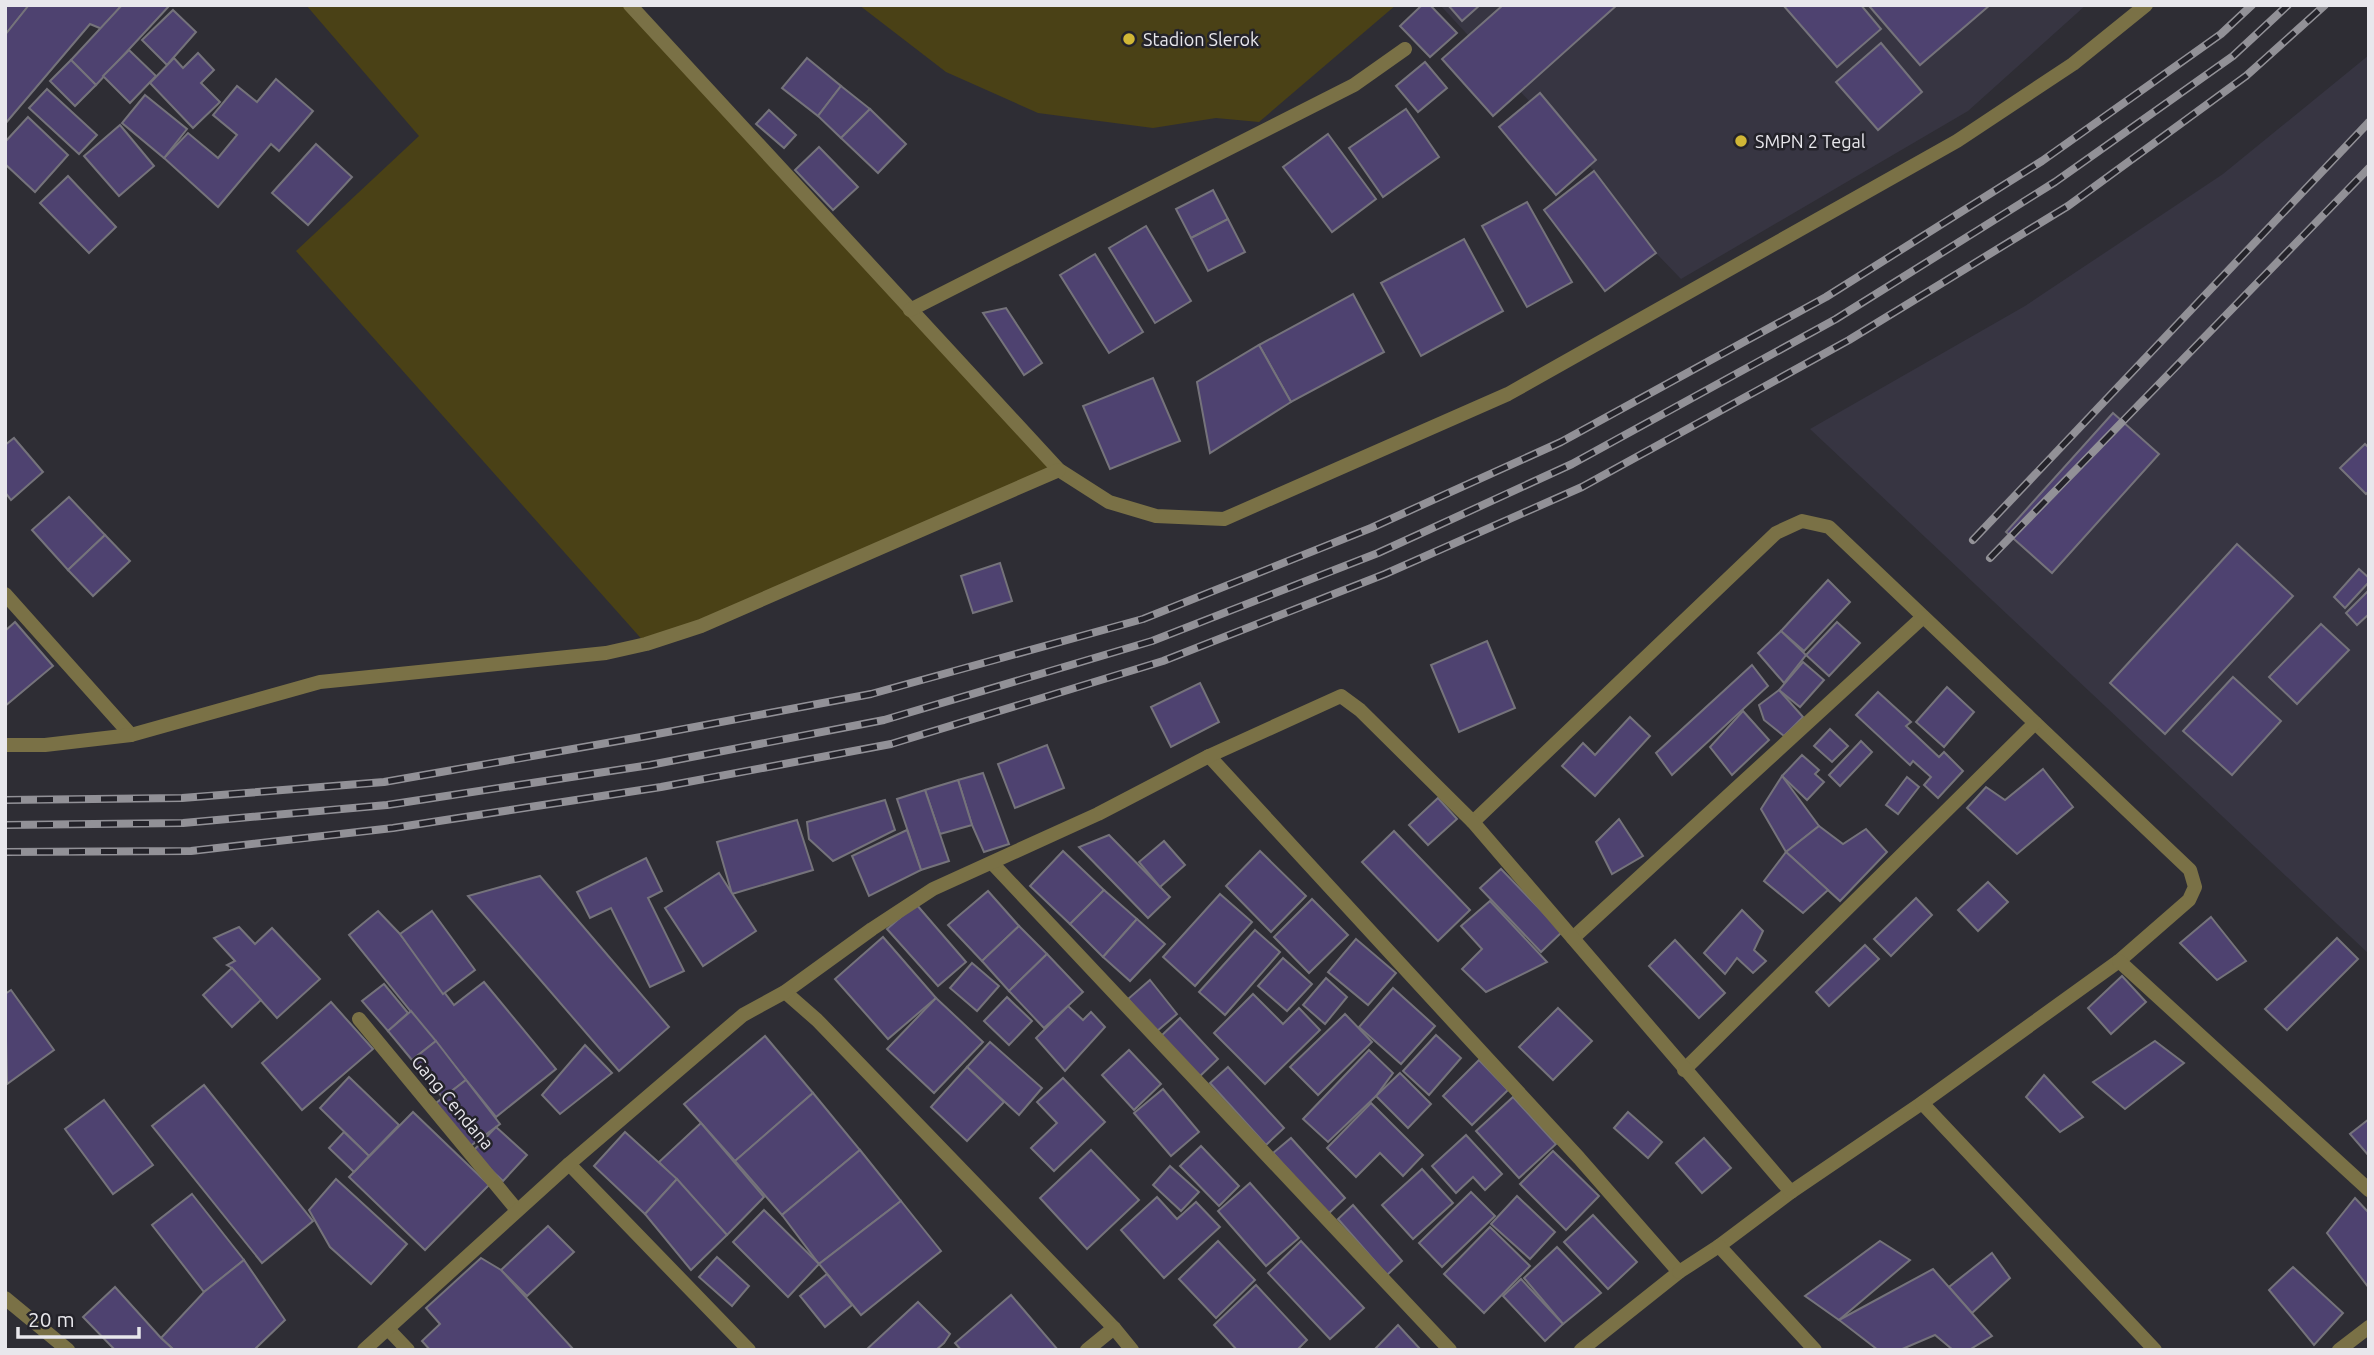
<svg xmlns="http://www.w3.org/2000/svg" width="2374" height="1355" font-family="Ubuntu,sans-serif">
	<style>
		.built { fill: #373542 }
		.green { fill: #4a4116 }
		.building { fill: #4e4270; stroke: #75737b; stroke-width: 2 }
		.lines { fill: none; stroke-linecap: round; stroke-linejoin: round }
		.street { stroke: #7a7146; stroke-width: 14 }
		.rail-casing { stroke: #929197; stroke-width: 8 }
		.rail { stroke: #24232a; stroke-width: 5; stroke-dasharray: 16; stroke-linecap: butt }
		.poi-dot { fill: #d1b736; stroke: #24232a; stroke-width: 2.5 }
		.labels { text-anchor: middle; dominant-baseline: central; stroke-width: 5; stroke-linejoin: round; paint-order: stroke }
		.poi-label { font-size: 18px; fill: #e8e7ec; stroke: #24232a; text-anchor: start }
		.street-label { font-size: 18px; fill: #e8e7ec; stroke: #24232a }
	</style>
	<rect width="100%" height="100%" fill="#2e2d34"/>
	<!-- built -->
	<g class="built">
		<path d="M1440 5H2086L1968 111 1681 279 1656 253 1594 171Z"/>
		<path d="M2369 55V954L1810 429 2025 306 2223 174Z"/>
	</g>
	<!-- green -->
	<g class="green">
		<path d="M306 5H630L1059 470 646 644 296 251 419 136Z"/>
		<path d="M859 5H1396L1259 122 1216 118 1153 128 1038 113 946 72Z"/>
	</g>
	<!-- building -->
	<g class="building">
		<path d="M5 5H29L5 35Z"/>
		<path d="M29 5H122L102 29 90 24 5 124V35Z"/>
		<path d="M122 5H170L96 85 71 60Z"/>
		<path d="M1422 5H1430L1457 33 1430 57 1400 26Z"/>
		<path d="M1448 5H1480L1462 21Z"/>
		<path d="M1503 5H1617L1493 116 1442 59Z"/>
		<path d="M1783 5H1861L1881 29 1837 67Z"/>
		<path d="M1872 5H1990L1920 65 1870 7Z"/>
		<path d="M173 10 196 32 167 65 142 40Z"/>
		<path d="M1881 43 1922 92 1878 130 1836 82Z"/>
		<path d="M129 50 156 76 130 103 103 76Z"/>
		<path d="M198 53 214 70 201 83 220 102 193 128 150 83 174 58 183 68Z"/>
		<path d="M807 58 841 86 818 116 782 88Z"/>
		<path d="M71 60 96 85 75 106 50 81Z"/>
		<path d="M1425 62 1447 88 1418 112 1396 86Z"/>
		<path d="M276 79 313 111 279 151 271 144 218 207 164 158 188 133 218 158 237 135 213 115 237 86 257 102Z"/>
		<path d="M841 86 870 109 841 138 818 116Z"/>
		<path d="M47 89 97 135 79 154 29 108Z"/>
		<path d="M1540 93 1596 160 1556 195 1499 127Z"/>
		<path d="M145 95 187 129 164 158 122 123Z"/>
		<path d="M870 109 906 144 878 173 841 138Z"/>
		<path d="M1406 109 1439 157 1383 197 1349 148Z"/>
		<path d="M769 110 796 135 784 148 756 124Z"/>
		<path d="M28 117 68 155 35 192 5 164V142Z"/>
		<path d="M120 125 154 166 119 196 84 156Z"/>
		<path d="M1328 134 1376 199 1332 232 1283 167Z"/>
		<path d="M316 144 352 177 308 225 272 193Z"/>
		<path d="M819 147 858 187 833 210 795 170Z"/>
		<path d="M1594 171 1656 253 1605 291 1544 210Z"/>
		<path d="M68 176 116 227 89 253 40 203Z"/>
		<path d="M1213 190 1228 219 1191 238 1176 209Z"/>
		<path d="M1527 202 1572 282 1527 307 1482 226Z"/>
		<path d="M1228 219 1245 252 1208 271 1191 238Z"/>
		<path d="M1146 226 1191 301 1155 323 1109 248Z"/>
		<path d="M1464 239 1503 311 1421 356 1381 283Z"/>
		<path d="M1095 254 1143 332 1109 353 1060 275Z"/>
		<path d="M1353 294 1384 352 1291 402 1259 345Z"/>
		<path d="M1006 308 1042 363 1024 375 983 313Z"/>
		<path d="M1259 345 1291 402 1210 453 1197 382Z"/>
		<path d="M1153 378 1180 441 1110 469 1083 406Z"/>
		<path d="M2113 413 2159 454 2052 573 2006 532Z"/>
		<path d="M14 438 43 472 11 500 5 492V445Z"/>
		<path d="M2365 444 2369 448V491L2366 494 2340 468Z"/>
		<path d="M69 497 105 535 68 570 32 530Z"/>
		<path d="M105 535 130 561 93 596 68 570Z"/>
		<path d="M2237 544 2293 596 2165 734 2110 683Z"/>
		<path d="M1000 563 1012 601 973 613 961 576Z"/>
		<path d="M2359 569 2369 578V582L2345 608 2334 597Z"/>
		<path d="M1828 580 1850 602 1804 651 1781 631Z"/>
		<path d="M2369 590V614L2357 625 2346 613Z"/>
		<path d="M15 622 53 666 5 706V631Z"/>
		<path d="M1837 622 1860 643 1829 676 1806 655Z"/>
		<path d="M2321 624 2349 650 2297 704 2269 677Z"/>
		<path d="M1781 631 1806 655 1784 683 1758 653Z"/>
		<path d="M1487 641 1515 708 1459 732 1431 665Z"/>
		<path d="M1803 662 1824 680 1800 707 1779 690Z"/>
		<path d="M1752 665 1768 686 1672 775 1656 753Z"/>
		<path d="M2233 677 2281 721 2232 775 2183 731Z"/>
		<path d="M1200 683 1219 722 1171 747 1151 707Z"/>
		<path d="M1947 687 1974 712 1944 747 1916 722Z"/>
		<path d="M1779 690 1803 717 1784 736 1764 720 1759 705Z"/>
		<path d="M1878 692 1911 722 1906 726 1939 757 1944 752 1963 771 1938 798 1924 785 1931 777 1913 761 1910 765 1856 715Z"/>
		<path d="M1743 711 1769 740 1732 775 1710 747Z"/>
		<path d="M1630 717 1650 736 1595 796 1562 766 1583 743 1595 755Z"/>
		<path d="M1830 729 1848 746 1832 762 1814 746Z"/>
		<path d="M1861 741 1872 752 1840 786 1829 775Z"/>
		<path d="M1047 745 1064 788 1015 808 998 764Z"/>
		<path d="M1802 755 1819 770 1815 774 1824 782 1807 800 1782 776Z"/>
		<path d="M2043 769 2073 807 2017 854 1967 808 1986 787 2005 800Z"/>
		<path d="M983 773 1009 844 984 852 972 825 958 780Z"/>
		<path d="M1782 776 1819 826 1786 852 1761 809Z"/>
		<path d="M1907 777 1919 787 1898 814 1886 805Z"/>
		<path d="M958 780 972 825 940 834 925 790Z"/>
		<path d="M925 790 949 861 921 870 897 799Z"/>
		<path d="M1438 798 1457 819 1428 845 1409 825Z"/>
		<path d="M885 800 895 830 833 861 809 839 807 822Z"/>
		<path d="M1619 819 1643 856 1612 874 1596 842Z"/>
		<path d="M797 820 813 870 732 894 717 842Z"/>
		<path d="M1819 826 1843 844 1866 829 1887 852 1840 901 1786 852Z"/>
		<path d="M907 830 921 870 869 896 852 856Z"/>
		<path d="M1394 831 1470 910 1438 941 1362 862Z"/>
		<path d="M1109 835 1170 897 1148 918 1079 847Z"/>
		<path d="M1164 841 1185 865 1160 887 1139 862Z"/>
		<path d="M1063 851 1104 890 1070 924 1030 886Z"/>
		<path d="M1260 851 1306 896 1271 932 1226 886Z"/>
		<path d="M1786 852 1828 890 1803 913 1764 881Z"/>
		<path d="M646 858 662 891 648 898 684 971 650 987 611 908 590 918 577 892Z"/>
		<path d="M1501 869 1562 932 1541 952 1480 888Z"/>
		<path d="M719 873 756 931 703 966 665 908Z"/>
		<path d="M540 876 669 1027 619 1071 468 896Z"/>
		<path d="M1988 882 2008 902 1978 931 1958 910Z"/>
		<path d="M1104 890 1137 919 1103 957 1070 924Z"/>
		<path d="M988 891 1019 926 982 961 948 925Z"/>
		<path d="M1220 894 1252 922 1195 986 1163 957Z"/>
		<path d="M1916 898 1932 915 1891 956 1874 939Z"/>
		<path d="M1312 899 1348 935 1309 973 1274 937Z"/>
		<path d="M1490 901 1547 962 1486 992 1462 969 1482 949 1461 926Z"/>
		<path d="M916 904 966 962 938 986 887 929Z"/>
		<path d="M1742 910 1763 931 1754 950 1766 961 1753 973 1737 958 1725 974 1704 953Z"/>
		<path d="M378 911 400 934 454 1005 484 982 556 1069 496 1117 349 935Z"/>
		<path d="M432 911 475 970 443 994 400 934Z"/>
		<path d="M2211 917 2246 961 2217 980 2180 943Z"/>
		<path d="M1137 919 1165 944 1130 981 1103 957Z"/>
		<path d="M1019 926 1047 954 1009 991 982 961Z"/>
		<path d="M239 927 255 944 272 928 320 979 277 1018 232 968 227 965 235 961 214 938Z"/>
		<path d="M1255 930 1280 952 1225 1015 1199 992Z"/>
		<path d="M883 937 936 998 888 1039 835 979Z"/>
		<path d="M2337 938 2358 959 2287 1030 2265 1009Z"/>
		<path d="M1356 939 1396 973 1368 1005 1328 972Z"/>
		<path d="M1675 940 1725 993 1699 1018 1649 966Z"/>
		<path d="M1865 945 1879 959 1829 1006 1816 992Z"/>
		<path d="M1047 954 1083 992 1044 1028 1009 991Z"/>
		<path d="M1283 958 1312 984 1287 1011 1258 986Z"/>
		<path d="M972 963 999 986 977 1011 950 988Z"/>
		<path d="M232 968 261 1000 232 1027 203 995Z"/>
		<path d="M2122 976 2146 1002 2111 1034 2088 1008Z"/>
		<path d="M1326 978 1347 997 1325 1024 1303 1005Z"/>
		<path d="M1150 980 1177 1014 1156 1032 1128 999Z"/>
		<path d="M384 984 408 1013 388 1031 362 1001Z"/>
		<path d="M1393 988 1435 1026 1401 1064 1359 1027Z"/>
		<path d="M11 990 54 1050 7 1084 5 994Z"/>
		<path d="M1253 994 1283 1024 1299 1008 1320 1030 1265 1084 1214 1033Z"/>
		<path d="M1007 997 1032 1021 1009 1045 984 1021Z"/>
		<path d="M936 998 983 1042 934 1093 887 1049Z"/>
		<path d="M331 1002 373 1049 302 1110 262 1063Z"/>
		<path d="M1068 1006 1083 1020 1091 1012 1105 1027 1065 1071 1036 1038Z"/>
		<path d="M1558 1008 1592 1041 1553 1080 1519 1047Z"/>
		<path d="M411 1011 436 1041 412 1060 388 1031Z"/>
		<path d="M1345 1014 1372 1042 1318 1095 1290 1067Z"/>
		<path d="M1180 1018 1218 1059 1199 1077 1161 1036Z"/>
		<path d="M1436 1035 1461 1058 1429 1095 1403 1071Z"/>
		<path d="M765 1036 813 1093 735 1161 684 1104Z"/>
		<path d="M436 1041 466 1080 443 1098 412 1060Z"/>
		<path d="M2155 1041 2184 1063 2125 1109 2093 1082Z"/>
		<path d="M990 1042 1042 1088 1019 1115 967 1067Z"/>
		<path d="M585 1045 612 1073 560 1114 542 1095Z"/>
		<path d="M1129 1050 1161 1084 1134 1110 1102 1075Z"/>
		<path d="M1369 1050 1393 1073 1376 1096 1328 1142 1303 1119Z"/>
		<path d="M1479 1060 1508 1090 1472 1125 1443 1096Z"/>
		<path d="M967 1067 1004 1102 967 1141 931 1107Z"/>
		<path d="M1228 1067 1284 1128 1266 1145 1210 1083Z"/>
		<path d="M1400 1073 1431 1104 1408 1128 1376 1096Z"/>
		<path d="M2044 1075 2083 1117 2060 1132 2026 1097Z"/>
		<path d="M349 1077 399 1125 369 1156 320 1108Z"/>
		<path d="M1063 1078 1105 1122 1054 1171 1031 1148 1057 1123 1037 1102Z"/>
		<path d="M466 1080 500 1124 469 1147 436 1103Z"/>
		<path d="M204 1085 313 1221 262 1263 152 1126Z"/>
		<path d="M1163 1089 1199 1132 1171 1156 1134 1113Z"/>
		<path d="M813 1093 860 1150 782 1215 735 1161Z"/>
		<path d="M1513 1097 1556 1144 1519 1178 1476 1131Z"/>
		<path d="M104 1100 153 1165 113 1194 65 1129Z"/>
		<path d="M1371 1103 1423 1155 1403 1176 1380 1153 1356 1177 1327 1148Z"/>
		<path d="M413 1112 489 1185 425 1250 349 1177Z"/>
		<path d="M1628 1112 1662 1142 1648 1158 1614 1128Z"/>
		<path d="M2369 1119V1156L2350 1134Z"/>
		<path d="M701 1123 764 1197 727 1235 659 1162Z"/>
		<path d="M496 1127 527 1155 503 1181 472 1152Z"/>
		<path d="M344 1132 369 1156 354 1172 329 1148Z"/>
		<path d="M625 1132 677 1179 645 1214 594 1166Z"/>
		<path d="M1466 1135 1502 1174 1485 1190 1473 1177 1456 1193 1432 1166Z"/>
		<path d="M1291 1138 1345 1198 1328 1214 1273 1153Z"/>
		<path d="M1704 1138 1731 1168 1702 1193 1676 1163Z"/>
		<path d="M1201 1146 1239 1186 1219 1206 1180 1166Z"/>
		<path d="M860 1150 901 1201 819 1264 782 1215Z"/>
		<path d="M1091 1150 1139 1200 1087 1249 1040 1198Z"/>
		<path d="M1553 1151 1599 1196 1566 1230 1520 1184Z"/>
		<path d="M1170 1166 1199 1192 1181 1211 1153 1185Z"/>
		<path d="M1422 1169 1453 1203 1413 1239 1382 1205Z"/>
		<path d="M336 1179 407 1244 371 1284 330 1247 309 1210Z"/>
		<path d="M677 1179 727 1235 691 1270 645 1214Z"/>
		<path d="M1250 1183 1299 1238 1266 1266 1218 1211Z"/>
		<path d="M1471 1192 1495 1216 1442 1267 1419 1243Z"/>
		<path d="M192 1194 244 1260 204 1292 152 1225Z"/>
		<path d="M1517 1196 1555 1232 1530 1259 1491 1224Z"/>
		<path d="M1157 1197 1177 1219 1196 1202 1220 1227 1164 1278 1121 1230Z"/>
		<path d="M2355 1198 2369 1213V1288L2327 1233Z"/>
		<path d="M901 1201 941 1251 861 1315 819 1264Z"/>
		<path d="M1353 1205 1402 1261 1387 1275 1338 1219Z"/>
		<path d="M764 1210 819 1264 788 1297 733 1242Z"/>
		<path d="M1593 1215 1637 1262 1608 1289 1564 1242Z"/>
		<path d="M548 1226 574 1252 527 1296 501 1270Z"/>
		<path d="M1490 1227 1530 1266 1484 1313 1444 1274Z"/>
		<path d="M1218 1241 1255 1280 1216 1318 1179 1279Z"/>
		<path d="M1301 1241 1364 1308 1330 1339 1268 1273Z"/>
		<path d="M1880 1241 1910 1260 1839 1320 1805 1296Z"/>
		<path d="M1557 1247 1601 1293 1563 1324 1524 1278Z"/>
		<path d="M1992 1253 2010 1278 1972 1313 1949 1287Z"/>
		<path d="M717 1257 749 1286 732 1306 699 1277Z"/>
		<path d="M481 1258 501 1270 574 1350H430L422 1341 440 1324 426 1308Z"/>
		<path d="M244 1260 285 1320 254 1350H174L161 1338 204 1292Z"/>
		<path d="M2293 1267 2343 1313 2314 1345 2269 1290Z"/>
		<path d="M1933 1269 1992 1336 1969 1350H1953L1935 1335 1900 1350H1878L1839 1320Z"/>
		<path d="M827 1274 852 1305 825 1327 800 1296Z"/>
		<path d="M1521 1279 1563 1324 1545 1341 1503 1296Z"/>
		<path d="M1256 1285 1307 1340 1297 1350H1237L1214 1325Z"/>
		<path d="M115 1287 161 1338 174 1350H115L83 1317Z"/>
		<path d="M1011 1295 1058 1350H961L955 1343Z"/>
		<path d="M918 1302 950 1334 944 1343 936 1350H866Z"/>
		<path d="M1398 1325 1421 1350H1374Z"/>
	</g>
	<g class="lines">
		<!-- street -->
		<g class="street">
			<path d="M630 5 1059 470 1109 502 1156 516 1224 519 1508 394 1957 141 2073 64 2146 5"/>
			<path d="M910 310 1354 85 1405 49"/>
			<path d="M5 594 131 735"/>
			<path d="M5 745H45L131 735 320 682 606 653 646 644 701 626 1059 470"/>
			<path d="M1209 756 1579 1158 1679 1272 1581 1350"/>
			<path d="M1473 822 1776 533 1802 521 1829 527 2190 870 2195 887 2189 900 2119 961 1922 1103 1791 1192 1719 1246 1679 1272"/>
			<path d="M992 863 1450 1350"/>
			<path d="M1573 938 1923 617"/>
			<path d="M2119 961 2369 1190"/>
			<path d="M785 992 817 1020 1114 1328 1132 1350"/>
			<path d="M359 1019 517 1210"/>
			<path d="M1684 1070 2035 723"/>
			<path d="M1922 1103 2155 1350"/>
			<path d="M569 1164 749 1350"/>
			<path d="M1719 1246 1815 1350"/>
			<path d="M5 1298 68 1350"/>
			<path d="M388 1329 408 1350"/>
			<path d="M364 1350 569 1164 743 1015 785 992 872 929 933 889 1098 814 1209 756 1341 696 1360 710 1473 822 1791 1192"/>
			<path d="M1087 1350 1114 1328"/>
			<path d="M2339 1350 2369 1327"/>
		</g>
		<!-- rail casing -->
		<g class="rail-casing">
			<g id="rail">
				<path d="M1973 540 2369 122"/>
				<path d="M1990 558 2369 168"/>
				<path d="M5 800 182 798 384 782 641 737 871 694 1143 619 1371 528 1561 442 1826 297 2042 161 2221 34 2252 5"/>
				<path d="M5 825 183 823 387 805 650 765 884 720 1152 641 1378 553 1572 464 1836 319 2055 182 2233 56 2288 5"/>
				<path d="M5 852 191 851 393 828 661 787 891 744 1163 661 1385 574 1582 487 1849 340 2068 206 2246 76 2325 5"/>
			</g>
		</g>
		<!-- rail -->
		<use href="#rail" class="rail"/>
	</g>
	<!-- markers -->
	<g class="poi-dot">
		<circle cx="1129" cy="39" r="7"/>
		<circle cx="1741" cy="141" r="7"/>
	</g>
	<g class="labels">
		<!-- poi labels -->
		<g class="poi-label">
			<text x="1143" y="39">Stadion Slerok</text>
			<text x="1755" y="141">SMPN 2 Tegal</text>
		</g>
		<!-- street labels -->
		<g class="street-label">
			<text transform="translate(453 1102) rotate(50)">Gang Cendana</text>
		</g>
	</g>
	<!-- border -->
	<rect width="2374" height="1355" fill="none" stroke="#e8e7ec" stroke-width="14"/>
	<!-- scale -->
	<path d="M18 1327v10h121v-10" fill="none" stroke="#e8e7ec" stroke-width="3.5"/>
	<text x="28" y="1327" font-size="21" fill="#e8e7ec" stroke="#24232a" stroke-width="5" paint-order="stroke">20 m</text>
</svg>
